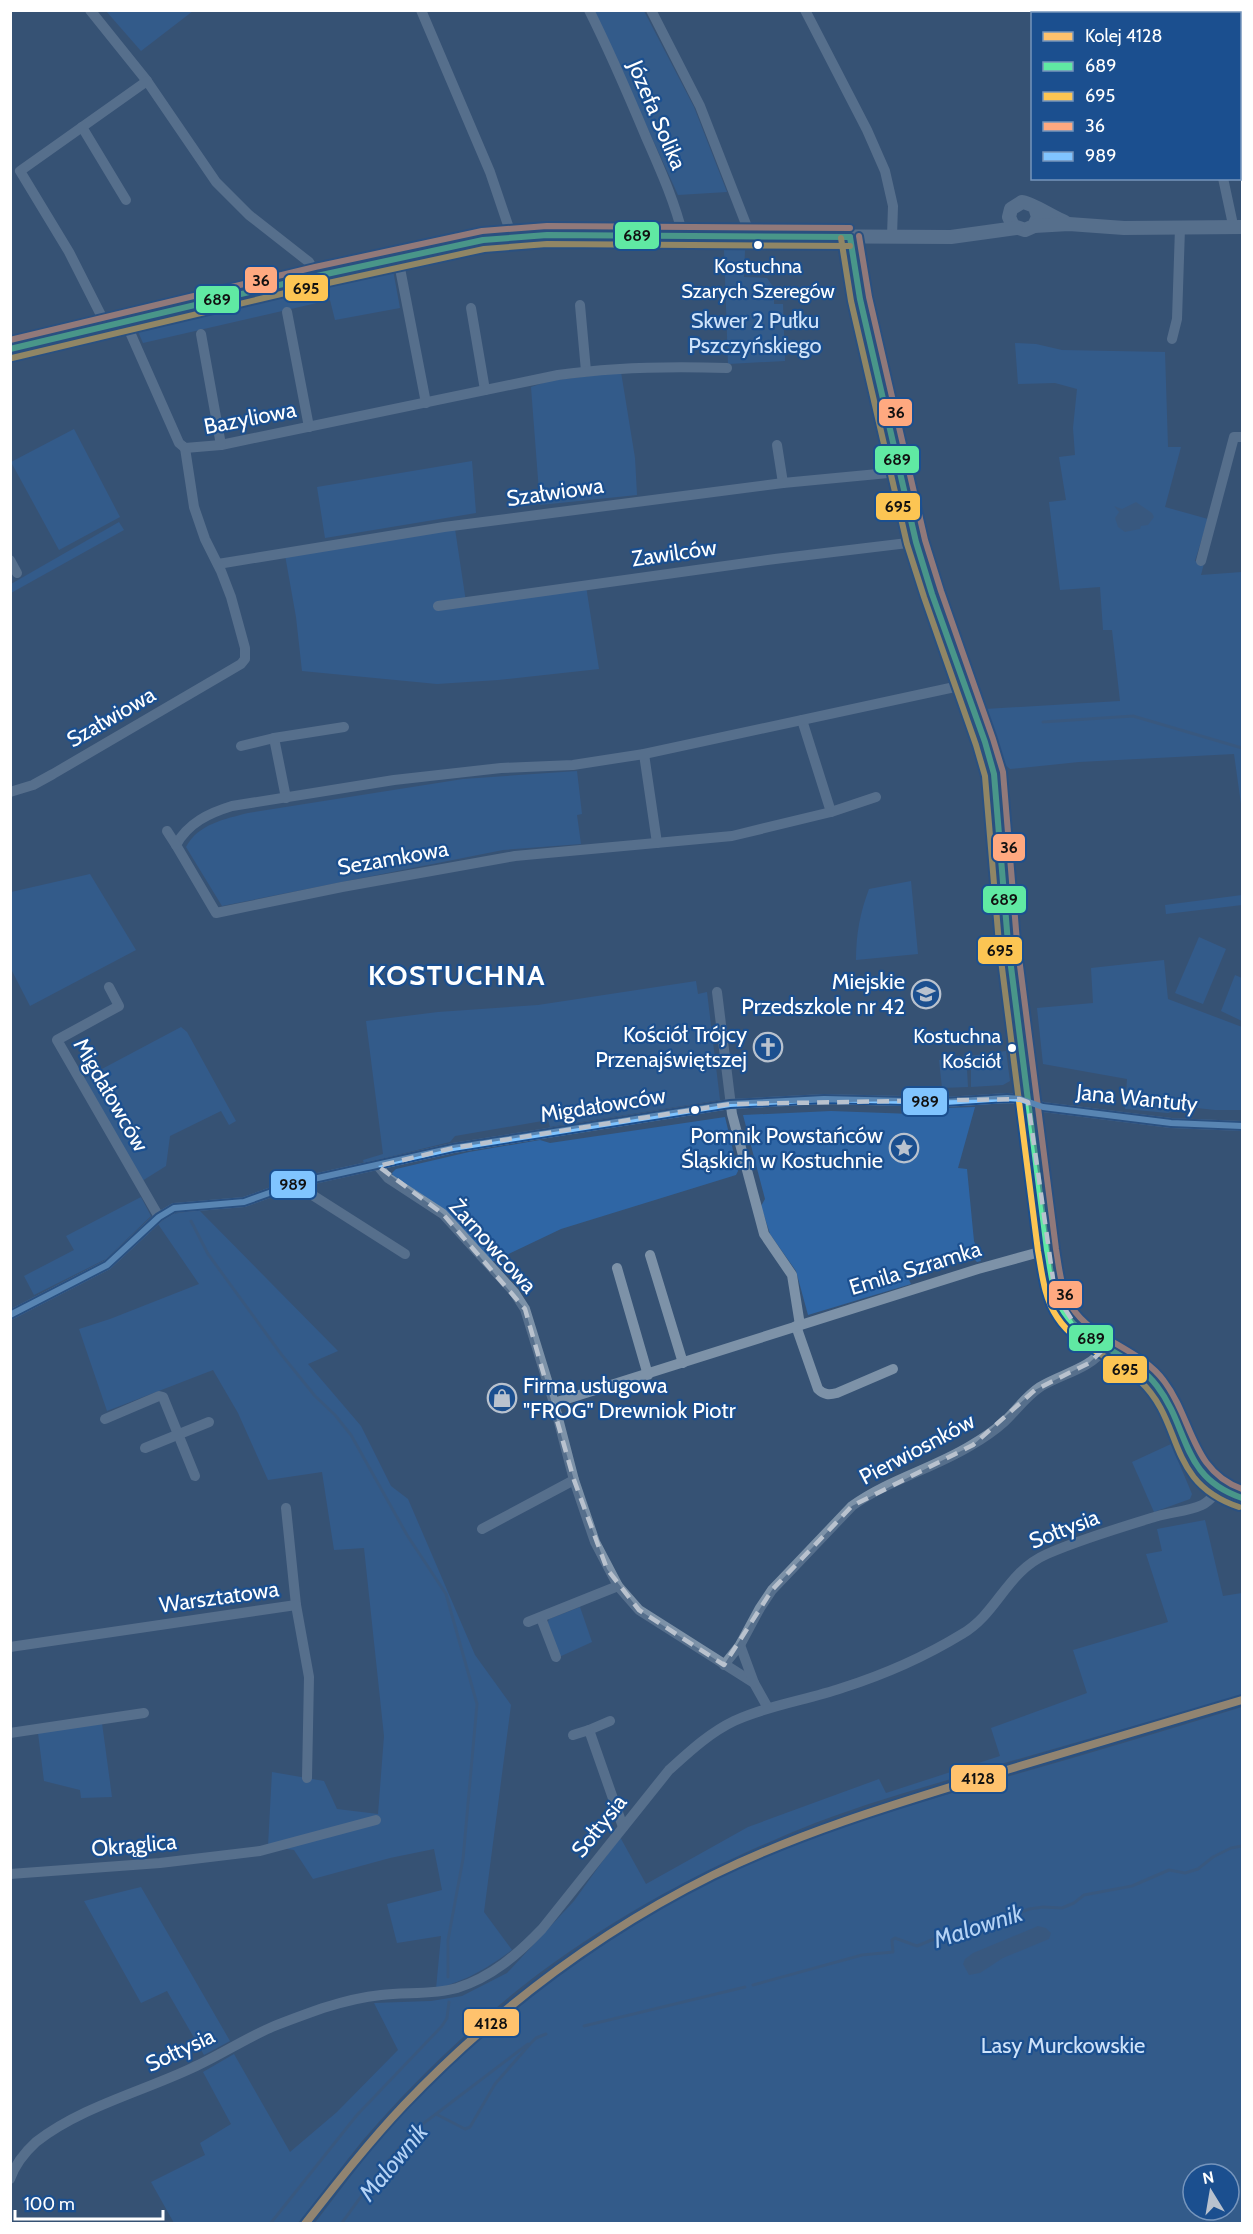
<svg xmlns="http://www.w3.org/2000/svg" width="1253" height="2234" font-family="Cabin,sans-serif">
	<style>
		.green { fill: #2f66a5; fill-rule: evenodd }
		.water { fill: #3b618d }
		.lines { fill: none; stroke-linecap: round; stroke-linejoin: round }
		.stream { stroke: #3b618d; stroke-width: 3 }
		.minor { stroke: #7d92a8; stroke-width: 10 }
		.tertiary { stroke: #7d92a8; stroke-width: 14 }
		.bus-1-casing { stroke: #1b4f8f; stroke-width: 10 }
		.bus-2-casing { stroke: #1b4f8f; stroke-width: 10 }
		.bus-3-casing { stroke: #1b4f8f; stroke-width: 10 }
		.bus-4-casing { stroke: #1b4f8f; stroke-width: 10 }
		.bus-1 { stroke: #60e9a3; stroke-width: 6 }
		.bus-2 { stroke: #fcc553; stroke-width: 6 }
		.bus-3 { stroke: #ffa980; stroke-width: 6 }
		.bus-4 { stroke: #80c4ff; stroke-width: 6 }
		.rail-1-casing { stroke: #1b4f8f; stroke-width: 12 }
		.rail-1 { stroke: #ffc26d; stroke-width: 8 }
		.marked { fill: none; stroke: #b9c2ce; stroke-width: 4.5; stroke-dasharray: 12 8; stroke-linejoin: round }
		.bus-dot { fill: #fff; stroke: #1b4f8f; stroke-width: 2 }
		.labels { text-anchor: middle; dominant-baseline: central; stroke-width: 4.5; stroke-linejoin: round; paint-order: stroke }
		.bus-label { font-size: 20px; fill: #fff; stroke: #1b4f8f }
		.street-label { font-size: 22px; fill: #fff; stroke: #1b4f8f }
		.park-label { font-size: 22px; fill: #cfe3fa; stroke: #1b4f8f }
		.poi-label { font-size: 22px; fill: #fff; stroke: #1b4f8f; text-anchor: end }
		.water-label { font-size: 24px; font-style: italic; fill: #b5d3f5; stroke: #1b4f8f }
		.district-label { font-size: 28px; font-weight: bold; letter-spacing: 1.5px; fill: #fff; stroke: #1b4f8f }
		.line-badge { stroke: #1b4f8f; stroke-width: 2 }
		.pale-badge-label { font-size: 16px; text-anchor: middle; font-weight: bold; fill: #111 }
	</style>
	<rect width="100%" height="100%" fill="#365274"/>
	<!-- green -->
	<g class="green">
		<path d="M106 11H193L141 51Z"/>
		<path d="M594 11H644L694 107 727 192 678 195Z"/>
		<path d="M724 250H745L744 277 767 278 774 288V304H783L785 361 728 364Z"/>
		<path d="M391 268 393 270 400 308 335 320 330 300 143 343 136 327Z"/>
		<path d="M1015 343 1036 344 1062 350 1165 352 1168 447H1181L1165 507 1208 519 1195 561 1204 563 1201 575 1242 572V804H1241L1234 754 1079 762 1010 769 1001 761 985 709 1120 701 1112 630H1103L1100 587 1060 590 1049 502 1066 500 1059 457 1075 455 1073 428 1077 389 1055 383 1018 384Z"/>
		<path d="M621 372 635 458 637 495 540 505 531 387 549 381Z"/>
		<path d="M74 429 120 517 59 550 11 462Z"/>
		<path d="M472 461 476 513 325 538 317 487Z"/>
		<path d="M119 522 124 530 11 593V584Z"/>
		<path d="M455 529 466 602 586 586 599 669 498 680 437 684 302 671 296 617 285 555Z"/>
		<path d="M577 771 582 814 577 815 581 844 503 850 222 906 186 847C198 824 225 819 248 813L463 779Z"/>
		<path d="M90 874 136 950 30 1006 11 969V892Z"/>
		<path d="M911 881 918 954 856 960C856 934 860 913 869 889Z"/>
		<path d="M1242 895V905L1166 914 1165 905Z"/>
		<path d="M1199 937 1226 949 1203 1004 1175 993Z"/>
		<path d="M1164 960 1168 999 1242 1027V1110H1215L1188 1107 1168 1113 1125 1109 1127 1079 1043 1064 1037 1008 1093 1003 1091 968Z"/>
		<path d="M1235 975 1242 978V1021L1221 1011Z"/>
		<path d="M696 981 698 994 707 992 720 1100 550 1127 548 1120 455 1136 450 1142 364 1163 363 1160 383 1154 366 1021 438 1012 538 1005Z"/>
		<path d="M181 1027 187 1032 236 1121 229 1125 221 1111 170 1136 166 1166 142 1181 83 1079Z"/>
		<path d="M1006 1051 1010 1081 1003 1085 971 1087V1070H967L968 1087 942 1088 939 1060Z"/>
		<path d="M975 1107 958 1168 967 1169 974 1241 981 1261 977 1262C973 1258 972 1252 968 1247L903 1267 911 1284 808 1315 796 1271 770 1234 761 1206 765 1199 743 1115 831 1111 940 1115 944 1108Z"/>
		<path d="M725 1117 738 1171 736 1175 561 1229 492 1262 393 1177 392 1173 396 1169 469 1152 540 1140 550 1143Z"/>
		<path d="M141 1197 151 1216 106 1259 34 1295 24 1276 74 1250 66 1236Z"/>
		<path d="M199 1210 338 1351 308 1364 361 1426 391 1486 408 1499 475 1655 511 1705 484 1912 512 1950C484 1970 469 1979 436 1989L441 1936 397 1943 387 1904 442 1890 434 1849 390 1858 313 1879 294 1850 268 1846 272 1772 324 1781 337 1809 378 1814 384 1736 364 1548 334 1550 322 1472 268 1480 238 1413 213 1370 107 1411 79 1329 110 1319 199 1284 158 1224 172 1214Z"/>
		<path d="M1171 1444 1192 1494 1190 1499 1154 1512 1132 1462Z"/>
		<path d="M1205 1520 1223 1596 1242 1593V1695C1162 1718 1081 1741 1001 1764 939 1783 875 1800 815 1823 696 1870 577 1935 481 2021 439 2058 399 2098 363 2140 341 2167 320 2196 298 2223H174L151 2182 205 2155 200 2143 231 2124 203 2072 234 2054 290 2152 337 2112 398 2050 374 2003 431 2001 462 1996 507 1973 574 1901 620 1837 646 1884 748 1827 879 1779 886 1793 1000 1756 991 1728 1087 1693 1073 1650 1168 1622 1146 1554 1162 1551 1157 1529Z"/>
		<path d="M580 1607 592 1642 559 1657 547 1625 549 1619Z"/>
		<path d="M1242 1707V2223L314 2224C345 2184 375 2142 411 2105 505 2009 616 1927 737 1869 820 1831 909 1806 996 1780 1078 1757 1160 1732 1242 1707ZM1193 2174H1229V2210H1193Z"/>
		<path d="M102 1723 112 1797 81 1798 80 1790 44 1781 38 1733Z"/>
		<path d="M141 1887 230 2041 204 2055 167 1991 141 2003 84 1901Z"/>
	</g>
	<!-- water -->
	<g class="water">
		<path d="M1136 502 1152 513 1154 517 1148 525 1141 526 1140 529 1125 532 1118 527 1115 518 1119 512 1114 506 1122 509Z"/>
		<path d="M1038 1926 1046 1928 1051 1933 1049 1939 1003 1958 980 1973 969 1975 963 1964 965 1959 973 1953Z"/>
	</g>
	<g class="lines">
		<!-- stream -->
		<g class="stream">
			<path d="M1043 722 1133 716 1242 748"/>
			<path d="M191 1221 208 1254 281 1354 315 1396 335 1415 351 1435 407 1535 446 1594 477 1704 463 1859 448 1940V1977"/>
			<path d="M753 1985 862 1955 893 1952 892 1940 895 1938 917 1946 949 1933 999 1921 1029 1909 1043 1907 1062 1908 1074 1903 1084 1895 1132 1886 1169 1870 1185 1873 1198 1869 1213 1857 1231 1848 1242 1846"/>
			<path d="M584 2026 745 1987"/>
			<path d="M436 2114 528 2044"/>
			<path d="M270 2224 357 2115 442 2026 447 2018 449 2002"/>
			<path d="M341 2224C368 2188 399 2139 436 2114L465 2129 470 2127 495 2084 530 2044 536 2038 546 2034"/>
		</g>
		<!-- minor -->
		<g class="minor">
			<path d="M90 10 147 81 216 182 249 215 309 262 317 276"/>
			<path d="M421 10 490 172 512 237"/>
			<path d="M589 10C610 52 628 94 646 137 660 169 675 202 683 236"/>
			<path d="M651 10 700 106 751 237"/>
			<path d="M805 10 867 130 885 171 893 206 892 236"/>
			<path d="M1168 10 1170 14"/>
			<path d="M82 127 126 200"/>
			<path d="M1223 178 1232 220 1231 227"/>
			<path d="M398 258 426 403"/>
			<path d="M580 305 586 371"/>
			<path d="M471 308 485 390"/>
			<path d="M287 312 309 427"/>
			<path d="M125 321 179 443 185 448 221 445 558 375C614 367 670 366 727 368"/>
			<path d="M106 325 69 252 20 171 147 81"/>
			<path d="M201 334 221 445"/>
			<path d="M1172 339 1177 319 1180 228"/>
			<path d="M777 445 783 483"/>
			<path d="M10 560 17 573"/>
			<path d="M1201 561 1234 437H1242"/>
			<path d="M218 564 444 527 783 483 899 472"/>
			<path d="M438 606 775 559 916 542"/>
			<path d="M802 720 831 812"/>
			<path d="M274 738 286 798"/>
			<path d="M241 746 274 738 344 727"/>
			<path d="M644 754 657 843"/>
			<path d="M10 792 33 785 53 774 224 674 241 664 245 659V648L231 597 221 571 205 539 194 507 185 448"/>
			<path d="M876 797 831 812 732 836 515 856 342 887 216 913 176 845C188 823 209 813 232 806L394 780 501 768 573 765 644 754 964 685"/>
			<path d="M167 831 176 845"/>
			<path d="M109 987 119 1006 57 1040 159 1217"/>
			<path d="M717 992 732 1114 764 1234 792 1275 800 1325"/>
			<path d="M378 1166 388 1178 443 1214 514 1292 525 1309 554 1403 574 1480 595 1542 618 1586 639 1610 754 1683 768 1708"/>
			<path d="M295 1184 405 1254"/>
			<path d="M650 1255 683 1363"/>
			<path d="M617 1268 648 1375"/>
			<path d="M10 1315 107 1265 159 1217 174 1208 244 1202 300 1182 453 1148 730 1104 824 1099 945 1102 1007 1098 1020 1099 1043 1107 1171 1123 1242 1126"/>
			<path d="M796 1326 818 1389C824 1395 829 1395 837 1393L893 1369"/>
			<path d="M554 1403 978 1269 1047 1250"/>
			<path d="M105 1419 159 1396 163 1397 195 1476"/>
			<path d="M145 1448 209 1422"/>
			<path d="M286 1508 296 1605"/>
			<path d="M482 1529 574 1480"/>
			<path d="M541 1618 556 1657"/>
			<path d="M528 1622 618 1586"/>
			<path d="M740 1645 754 1683"/>
			<path d="M10 1647 296 1605 309 1677 307 1778"/>
			<path d="M724 1665 740 1645 760 1608 772 1590 852 1506C888 1480 932 1469 970 1446 982 1439 994 1431 1004 1422 1016 1411 1025 1397 1040 1387 1061 1374 1090 1369 1105 1348"/>
			<path d="M610 1721 589 1730 623 1827"/>
			<path d="M10 1733 144 1713"/>
			<path d="M573 1735 589 1730"/>
			<path d="M10 1874 160 1863 260 1851 376 1820"/>
			<path d="M10 2179C15 2165 25 2152 36 2142 81 2107 141 2092 192 2068 219 2056 244 2039 272 2027 289 2020 306 2014 323 2008 342 2002 361 1997 381 1995 406 1992 432 1995 457 1988 492 1977 518 1954 542 1929L669 1770C689 1752 709 1733 734 1721 769 1705 807 1700 842 1688 883 1675 926 1656 962 1634 998 1613 1006 1572 1047 1554 1081 1539 1122 1527 1158 1516 1173 1512 1189 1511 1202 1505 1209 1502 1214 1495 1219 1490"/>
		</g>
		<!-- tertiary -->
		<g class="tertiary">
			<path d="M1035 207 1038 217 1034 226 1025 230 1013 226 1009 217 1011 209 1022 202C1030 202 1054 218 1065 222"/>
			<path d="M1034 226 1069 224 1124 228 1242 227"/>
			<path d="M850 237 860 299 916 542 932 594 985 742 994 774 1008 943 1047 1250C1051 1271 1053 1294 1064 1312 1087 1347 1132 1353 1157 1386 1185 1425 1187 1488 1242 1498"/>
			<path d="M10 349 454 245 483 240 547 235 951 237 1016 228"/>
		</g>
		<!-- bus-1 casing -->
		<g class="bus-1-casing">
			<g id="bus-1">
				<path d="M850 237 860 299 916 542 932 594 985 742 994 774 1008 943 1047 1250C1051 1270 1052 1294 1064 1312 1086 1346 1132 1353 1157 1386 1190 1429 1180 1477 1242 1498"/>
				<path d="M10 349 317 276 483 240 547 235 850 237"/>
			</g>
		</g>
		<!-- bus-2 casing -->
		<g class="bus-2-casing">
			<g id="bus-2">
				<path d="M841 238 851 301 907 544 924 597 976 745 985 776 999 944 1038 1251C1042 1273 1044 1298 1057 1317 1077 1348 1114 1357 1140 1381 1185 1423 1165 1482 1239 1507"/>
				<path d="M12 358 319 285 484 249 547 244 850 246"/>
			</g>
		</g>
		<!-- bus-3 casing -->
		<g class="bus-3-casing">
			<g id="bus-3">
				<path d="M859 236 869 297 925 540 941 591 993 739 1003 772 1017 942 1056 1249C1059 1267 1061 1290 1071 1306 1093 1341 1140 1348 1164 1381 1193 1419 1191 1471 1242 1489"/>
				<path d="M10 340 315 267 482 231 547 226 850 228"/>
			</g>
		</g>
		<!-- bus-4 casing -->
		<g class="bus-4-casing">
			<path id="bus-4" d="M10 1315 107 1265 159 1217 174 1208 244 1202 300 1182 453 1148 730 1104 824 1099 945 1102 1007 1098 1020 1099 1043 1107 1171 1123 1242 1126"/>
		</g>
		<!-- bus-1 -->
		<use href="#bus-1" class="bus-1"/>
		<!-- bus-2 -->
		<use href="#bus-2" class="bus-2"/>
		<!-- bus-3 -->
		<use href="#bus-3" class="bus-3"/>
		<!-- bus-4 -->
		<use href="#bus-4" class="bus-4"/>
		<!-- rail-1 casing -->
		<g class="rail-1-casing">
			<path id="rail-1" d="M305 2224C337 2183 369 2142 404 2105 493 2012 598 1932 713 1875 803 1831 898 1803 993 1774 1076 1750 1159 1725 1242 1700"/>
		</g>
		<!-- rail-1 -->
		<use href="#rail-1" class="rail-1"/>
	</g>
	<!-- marked area -->
	<path d="M0 0H1253V2234H0ZM1020 1099 1028 1102 1055 1293 1077 1328 1105 1348 1089 1363 1035 1390 973 1445 852 1506 772 1590 724 1665 639 1610 607 1569 574 1480 525 1309 443 1214 378 1166 453 1148 730 1104Z" fill="#365274" fill-opacity=".55" fill-rule="evenodd"/>
	<path class="marked" d="M1020 1099 1028 1102 1055 1293 1077 1328 1105 1348 1089 1363 1035 1390 973 1445 852 1506 772 1590 724 1665 639 1610 607 1569 574 1480 525 1309 443 1214 378 1166 453 1148 730 1104Z"/>
	<!-- icons -->
	<defs>
		<g id="school-ring" transform="scale(1.5)"><circle r="9.5" fill="#1b4f8f" stroke="#b9c2ce" stroke-width="1.5"/><path d="M0-5L7-2L0 1L-7-2ZM-4 1L0 2.5L4 1V4Q0 6-4 4Z" fill="#b9c2ce"/></g>
		<g id="church-ring" transform="scale(1.5)"><circle r="9.5" fill="#1b4f8f" stroke="#b9c2ce" stroke-width="1.5"/><path d="M-1.2-6h2.4v3.5h3.3v2.4h-3.3V6h-2.4V-.1h-3.3v-2.4h3.3Z" fill="#b9c2ce"/></g>
		<g id="sight-ring" transform="scale(1.5)"><circle r="9.5" fill="#1b4f8f" stroke="#b9c2ce" stroke-width="1.5"/><path d="M0-6L1.8-2.2L6-1.7L2.9 1.2L3.7 5.4L0 3.3L-3.7 5.4L-2.9 1.2L-6-1.7L-1.8-2.2Z" fill="#b9c2ce"/></g>
		<g id="shop-ring" transform="scale(1.5)"><circle r="9.5" fill="#1b4f8f" stroke="#b9c2ce" stroke-width="1.5"/><path d="M-5-2.5h2.3a2.7 3.5 0 0 1 5.4 0H5L5.5 6h-11ZM-1.5-2.5h3a1.5 2.3 0 0 0-3 0Z" fill="#b9c2ce"/></g>
	</defs>
	<g fill-rule="evenodd">
		<use href="#school-ring" x="926" y="994"/>
		<use href="#church-ring" x="768" y="1047"/>
		<use href="#sight-ring" x="904" y="1148"/>
		<use href="#shop-ring" x="502" y="1398"/>
	</g>
	<!-- markers -->
	<g class="bus-dot">
		<circle cx="758" cy="245" r="5"/>
		<circle cx="1012" cy="1048" r="5"/>
		<circle cx="695" cy="1110" r="5"/>
	</g>
	<g class="labels">
		<!-- bus labels -->
		<g class="bus-label">
			<text x="758" y="266">Kostuchna<tspan x="758" dy="25">Szarych Szeregów</tspan></text>
			<text x="1001" y="1036" text-anchor="end">Kostuchna<tspan x="1001" dy="25">Kościół</tspan></text>
		</g>
		<!-- street labels -->
		<g class="street-label">
			<text transform="translate(657 115) rotate(67)">Józefa Solika</text>
			<text transform="translate(250 418) rotate(-11)">Bazyliowa</text>
			<text transform="translate(555 492) rotate(-8)">Szałwiowa</text>
			<text transform="translate(674 553) rotate(-8)">Zawilców</text>
			<text transform="translate(111 717) rotate(-30)">Szałwiowa</text>
			<text transform="translate(393 858) rotate(-10)">Sezamkowa</text>
			<text transform="translate(111 1095) rotate(60)">Migdałowców</text>
			<text transform="translate(1137 1098) rotate(6)">Jana Wantuły</text>
			<text transform="translate(603 1105) rotate(-9)">Migdałowców</text>
			<text transform="translate(493 1246) rotate(48)">Żarnowcowa</text>
			<text transform="translate(915 1268) rotate(-17)">Emila Szramka</text>
			<text transform="translate(917 1449) rotate(-28)">Pierwiosnków</text>
			<text transform="translate(1064 1529) rotate(-21)">Sołtysia</text>
			<text transform="translate(219 1597) rotate(-8)">Warsztatowa</text>
			<text transform="translate(599 1826) rotate(-51)">Sołtysia</text>
			<text transform="translate(134 1845) rotate(-5)">Okrąglica</text>
			<text transform="translate(180 2050) rotate(-25)">Sołtysia</text>
		</g>
		<!-- park labels -->
		<g class="park-label">
			<text x="755" y="320">Skwer 2 Pułku<tspan x="755" dy="25">Pszczyńskiego</tspan></text>
			<text x="1063" y="2045">Lasy Murckowskie</text>
		</g>
		<!-- poi labels -->
		<g class="poi-label">
			<text x="905" y="981">Miejskie<tspan x="905" dy="25">Przedszkole nr 42</tspan></text>
			<text x="747" y="1034">Kościół Trójcy<tspan x="747" dy="25">Przenajświętszej</tspan></text>
			<text x="883" y="1135">Pomnik Powstańców<tspan x="883" dy="25">Śląskich w Kostuchnie</tspan></text>
			<text x="523" y="1385" text-anchor="start">Firma usługowa<tspan x="523" dy="25">"FROG" Drewniok Piotr</tspan></text>
		</g>
		<!-- water labels -->
		<g class="water-label">
			<text transform="translate(978 1926) rotate(-18)">Malownik</text>
			<text transform="translate(393 2162) rotate(-50)">Malownik</text>
		</g>
		<!-- district labels -->
		<g class="district-label">
			<text x="457" y="975">KOSTUCHNA</text>
		</g>
	</g>
	<g class="line-badge">
		<rect x="614" y="221" width="46" height="29" rx="6" fill="#60e9a3"/>
		<rect x="244" y="266" width="34" height="28" rx="6" fill="#ffa980"/>
		<rect x="284" y="274" width="45" height="28" rx="6" fill="#fcc553"/>
		<rect x="195" y="285" width="45" height="29" rx="6" fill="#60e9a3"/>
		<rect x="878" y="398" width="35" height="29" rx="6" fill="#ffa980"/>
		<rect x="874" y="445" width="46" height="29" rx="6" fill="#60e9a3"/>
		<rect x="875" y="492" width="46" height="29" rx="6" fill="#fcc553"/>
		<rect x="992" y="833" width="34" height="29" rx="6" fill="#ffa980"/>
		<rect x="982" y="885" width="45" height="29" rx="6" fill="#60e9a3"/>
		<rect x="977" y="936" width="46" height="29" rx="6" fill="#fcc553"/>
		<rect x="902" y="1087" width="46" height="29" rx="6" fill="#80c4ff"/>
		<rect x="270" y="1170" width="46" height="29" rx="6" fill="#80c4ff"/>
		<rect x="1048" y="1280" width="35" height="29" rx="6" fill="#ffa980"/>
		<rect x="1068" y="1324" width="46" height="28" rx="6" fill="#60e9a3"/>
		<rect x="1102" y="1355" width="46" height="29" rx="6" fill="#fcc553"/>
		<rect x="950" y="1764" width="57" height="29" rx="6" fill="#ffc26d"/>
		<rect x="463" y="2008" width="57" height="29" rx="6" fill="#ffc26d"/>
	</g>
	<g class="pale-badge-label">
		<text x="637" y="241">689</text>
		<text x="261" y="286">36</text>
		<text x="306" y="294">695</text>
		<text x="217" y="305">689</text>
		<text x="896" y="418">36</text>
		<text x="897" y="465">689</text>
		<text x="898" y="512">695</text>
		<text x="1009" y="853">36</text>
		<text x="1004" y="905">689</text>
		<text x="1000" y="956">695</text>
		<text x="925" y="1107">989</text>
		<text x="293" y="1190">989</text>
		<text x="1065" y="1300">36</text>
		<text x="1091" y="1344">689</text>
		<text x="1125" y="1375">695</text>
		<text x="978" y="1784">4128</text>
		<text x="491" y="2029">4128</text>
	</g>
	<!-- border -->
	<rect width="1253" height="2234" fill="none" stroke="#ffffff" stroke-width="24"/>
	<!-- legend -->
	<rect x="1031" y="12" width="210" height="168" fill="#1b4f8f" stroke="#7695bc" stroke-width="1.5"/>
	<rect x="1043" y="32" width="30" height="9" fill="#ffc26d" stroke="#7695bc" stroke-width="1.5"/>
	<text x="1085" y="42" font-size="18" fill="#ffffff">Kolej 4128</text>
	<rect x="1043" y="62" width="30" height="9" fill="#60e9a3" stroke="#7695bc" stroke-width="1.5"/>
	<text x="1085" y="72" font-size="18" fill="#ffffff">689</text>
	<rect x="1043" y="92" width="30" height="9" fill="#fcc553" stroke="#7695bc" stroke-width="1.5"/>
	<text x="1085" y="102" font-size="18" fill="#ffffff">695</text>
	<rect x="1043" y="122" width="30" height="9" fill="#ffa980" stroke="#7695bc" stroke-width="1.5"/>
	<text x="1085" y="132" font-size="18" fill="#ffffff">36</text>
	<rect x="1043" y="152" width="30" height="9" fill="#80c4ff" stroke="#7695bc" stroke-width="1.5"/>
	<text x="1085" y="162" font-size="18" fill="#ffffff">989</text>
	<!-- north arrow -->
	<g transform="translate(1211 2192) rotate(349)"><circle r="28" fill="#1b4f8f" stroke="#7695bc" stroke-width="1.5"/>
	<path d="M0-4.5L10 22L0 15L-10 22Z" fill="#b9c2ce"/>
	<text y="-9" font-size="16" font-weight="bold" text-anchor="middle" fill="#ffffff">N</text>
	</g>
	<!-- scale -->
	<path d="M15 2210v9h148v-9" fill="none" stroke="#ffffff" stroke-width="3"/>
	<text x="24" y="2210" font-size="18" fill="#ffffff" stroke="#1b4f8f" stroke-width="4.5" paint-order="stroke">100 m</text>
</svg>
